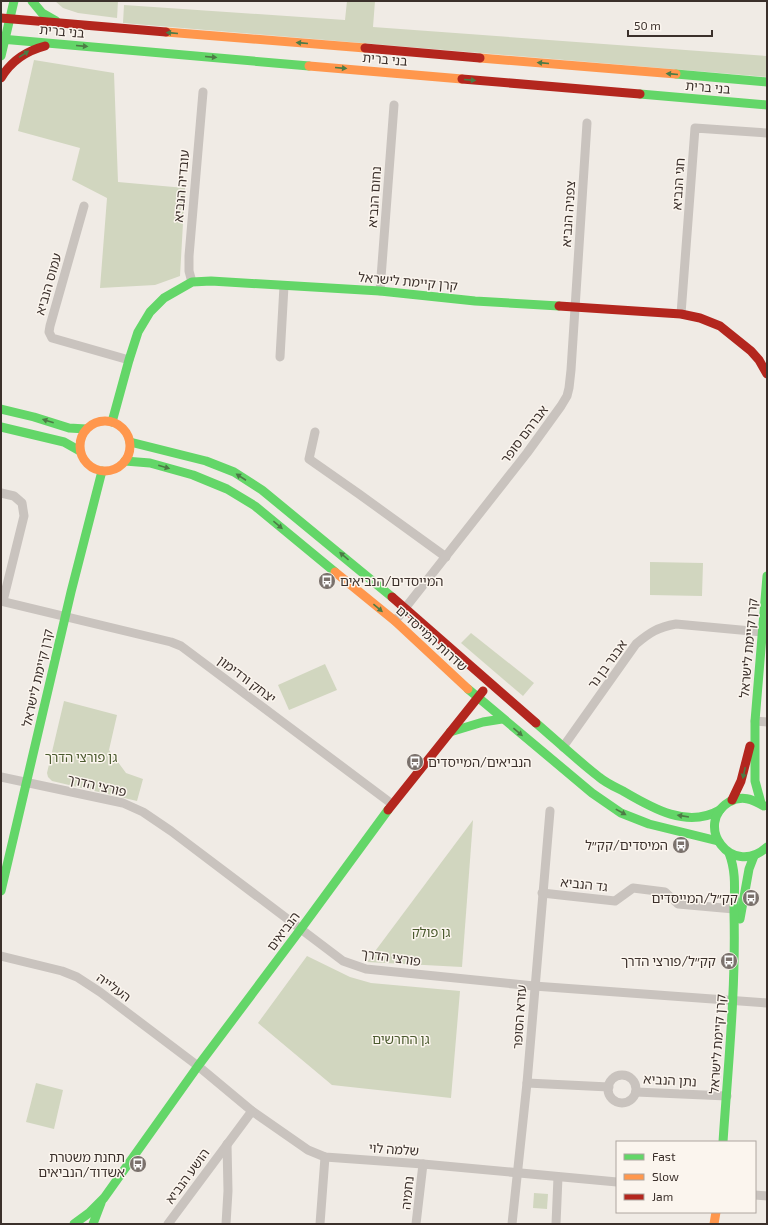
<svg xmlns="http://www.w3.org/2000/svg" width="768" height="1225" font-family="'Exo 2','Noto Sans Hebrew',sans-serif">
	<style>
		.green { fill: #d1d6bf }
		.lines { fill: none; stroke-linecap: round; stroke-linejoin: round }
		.street { stroke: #c9c3be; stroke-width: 9 }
		.fast { stroke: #63d668; stroke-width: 9 }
		.slow { stroke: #ff974d; stroke-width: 9 }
		.jam { stroke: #b3261e; stroke-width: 9 }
		.oneway { fill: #4d7b46 }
		.labels { text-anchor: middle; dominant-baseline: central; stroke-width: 3; stroke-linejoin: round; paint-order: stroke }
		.street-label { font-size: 13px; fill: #3b302b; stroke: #fbf5ee }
		.poi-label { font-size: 13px; fill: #3b302b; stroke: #fbf5ee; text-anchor: end }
		.park-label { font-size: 13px; fill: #4a5a2e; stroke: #fbf5ee }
	</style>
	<rect width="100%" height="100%" fill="#f0ebe5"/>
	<!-- green -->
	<g class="green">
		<path d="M55 1H118L117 18 78 13 63 8Z"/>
		<path d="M347 1H375L373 27 767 56V77L123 23 124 5 345 20Z"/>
		<path d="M34 60 114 73 118 182 185 188 180 276 155 285 100 288 107 198 72 180 80 148 18 131Z"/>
		<path d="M650 562 703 563 702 596 650 595Z"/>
		<path d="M471 633 534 683 523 696 461 643Z"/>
		<path d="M325 664 337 690 289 710 278 685Z"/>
		<path d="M64 701 117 715 109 750 126 773 143 779 137 801 52 781 48 777 47 773Z"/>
		<path d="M473 820 462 967 367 962Z"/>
		<path d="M307 956 350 977 371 983 460 991 451 1098 332 1085 258 1023Z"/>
		<path d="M36 1083 63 1090 54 1129 26 1122Z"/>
		<path d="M534 1193 548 1194 547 1209 533 1208Z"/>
	</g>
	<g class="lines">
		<!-- street -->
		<g class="street">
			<path d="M84 206 50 326 49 332 52 338 129 360"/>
			<path d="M192 282 189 271V256L203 92"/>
			<path d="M380 291 394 105"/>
			<path d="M681 314 695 128 767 133"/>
			<path d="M280 357 284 286"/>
			<path d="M315 432 309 459 359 494 446 557"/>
			<path d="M1 493 14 496 22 503 24 516 3 601"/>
			<path d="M1 601 171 642 181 646 392 804"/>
			<path d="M395 621 527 453 561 406 567 396 569 388 571 370 587 123"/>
			<path d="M755 721 767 722"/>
			<path d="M563 747 636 644C649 633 658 627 676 624L762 632"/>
			<path d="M1 777 123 803 143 812 171 831 343 961 366 969 534 986 767 1003"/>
			<path d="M542 893 615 901 633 888 665 892 678 904 734 909"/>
			<path d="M1 956 62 971 77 977 100 992 198 1066 252 1111 308 1150 325 1157 423 1164 617 1182"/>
			<circle cx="622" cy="1089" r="14"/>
			<path d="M527 1083 609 1087"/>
			<path d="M636 1092 727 1096"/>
			<path d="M755 1195 767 1196"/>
			<path d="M168 1224 252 1111"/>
			<path d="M226 1224 228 1191 227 1144"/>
			<path d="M320 1224 325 1157"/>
			<path d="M416 1224 423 1164"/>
			<path d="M512 1224 527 1083 550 811"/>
			<path d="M556 1224 558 1177"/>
		</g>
		<!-- fast -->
		<g class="fast">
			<path d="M32 1 42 13 56 21"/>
			<path d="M1 39 309 66"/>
			<path d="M1 56 14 1"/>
			<path d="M676 74 767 82"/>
			<path d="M640 94 767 105"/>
			<path d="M1 409 34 417 69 428 86 429"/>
			<path d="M112 422 129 360 138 332 150 312 164 298 192 282 211 281 380 291 475 301 559 306"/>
			<path d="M1 427 64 442 80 451"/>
			<path d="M130 442 206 461 234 472 262 490 392 597"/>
			<path d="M125 461 150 463 193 475 227 489 255 506 335 572"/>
			<path d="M468 689 592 793 621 813 649 824 718 841"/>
			<path d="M536 723C557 741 577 760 599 777 606 783 615 787 623 791 652 808 687 829 720 810"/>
			<path d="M450 732 483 722 502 719"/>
			<path d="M761 803 755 781V721L767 576"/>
			<path d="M764 806C752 799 742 795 729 802 693 824 731 879 767 847"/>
			<path d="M1 891 71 592 102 471"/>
			<path d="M740 919 749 869 754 856"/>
			<path d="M723 1142C728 1066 736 990 734 913 734 892 737 874 729 853"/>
			<path d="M74 1224 89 1213 104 1198 198 1066 300 930 388 810"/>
			<path d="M93 1224 101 1203"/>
		</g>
		<!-- slow -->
		<g class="slow">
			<path d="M166 32 365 48"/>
			<path d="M480 58 676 74"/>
			<path d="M309 66 462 79"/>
			<circle cx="105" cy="446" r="25"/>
			<path d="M335 572 395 621 468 689"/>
			<path d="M714 1224 716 1212"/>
		</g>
		<!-- jam -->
		<g class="jam">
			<path d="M1 18 166 32"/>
			<path d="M365 48 480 58"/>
			<path d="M1 78C11 61 26 51 45 46"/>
			<path d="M462 79 640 94"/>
			<path d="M559 306 681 314 700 318 720 326 751 351 759 360 767 374"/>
			<path d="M392 597 536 723"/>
			<path d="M732 800 741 781 750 746"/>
			<path d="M388 810 483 691"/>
		</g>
	</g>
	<!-- one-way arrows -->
	<defs><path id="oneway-solid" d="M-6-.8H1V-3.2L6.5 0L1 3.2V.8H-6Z"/></defs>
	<g class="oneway">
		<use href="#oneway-solid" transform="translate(172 33) rotate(-175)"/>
		<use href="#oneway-solid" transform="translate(302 43) rotate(-175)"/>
		<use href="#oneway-solid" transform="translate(82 46) rotate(5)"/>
		<use href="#oneway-solid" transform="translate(24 54) rotate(-33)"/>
		<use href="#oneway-solid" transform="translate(211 57) rotate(5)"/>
		<use href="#oneway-solid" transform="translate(543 63) rotate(-175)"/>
		<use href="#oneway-solid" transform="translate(341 68) rotate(5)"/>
		<use href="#oneway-solid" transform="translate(672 74) rotate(-175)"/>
		<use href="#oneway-solid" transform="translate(470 80) rotate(5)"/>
		<use href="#oneway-solid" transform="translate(48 421) rotate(-162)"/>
		<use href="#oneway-solid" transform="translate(164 467) rotate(16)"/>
		<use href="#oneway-solid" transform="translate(241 477) rotate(-147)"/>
		<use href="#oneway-solid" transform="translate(278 525) rotate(40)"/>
		<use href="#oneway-solid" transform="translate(344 556) rotate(-140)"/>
		<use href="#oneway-solid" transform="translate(378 608) rotate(40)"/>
		<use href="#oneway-solid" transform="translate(518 732) rotate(40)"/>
		<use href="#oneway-solid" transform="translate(744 773) rotate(102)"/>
		<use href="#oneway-solid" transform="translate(621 812) rotate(29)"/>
		<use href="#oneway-solid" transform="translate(683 816) rotate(-171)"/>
	</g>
	<!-- icons -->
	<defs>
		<g id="bus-disc" transform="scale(0.9)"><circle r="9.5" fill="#7a716c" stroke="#fbf5ee"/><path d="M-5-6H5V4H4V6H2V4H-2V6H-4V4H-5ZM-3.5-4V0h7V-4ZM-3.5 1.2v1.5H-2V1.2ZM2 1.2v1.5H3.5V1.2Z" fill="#fff"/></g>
	</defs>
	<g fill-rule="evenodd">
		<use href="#bus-disc" x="327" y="581"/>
		<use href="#bus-disc" x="415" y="762"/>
		<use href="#bus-disc" x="681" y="845"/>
		<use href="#bus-disc" x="751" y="898"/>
		<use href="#bus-disc" x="729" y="961"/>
		<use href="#bus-disc" x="138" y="1164"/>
	</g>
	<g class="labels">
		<!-- street labels -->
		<g class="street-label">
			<text transform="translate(62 31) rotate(5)">בני ברית</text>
			<text transform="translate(385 59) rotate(5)">בני ברית</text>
			<text transform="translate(708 87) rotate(5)">בני ברית</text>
			<text transform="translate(678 184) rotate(-86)">חגי הנביא</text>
			<text transform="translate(181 186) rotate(-85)">עובדיה הנביא</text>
			<text transform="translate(374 197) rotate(-86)">נחום הנביא</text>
			<text transform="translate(568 214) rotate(-86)">צפניה הנביא</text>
			<text transform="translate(408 281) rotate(5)">קרן קיימת לישראל</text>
			<text transform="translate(48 284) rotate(-74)">עמוס הנביא</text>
			<text transform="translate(524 434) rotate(-53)">אברהם סופר</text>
			<text transform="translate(432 638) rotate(42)">שדרות המייסדים</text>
			<text transform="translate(748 648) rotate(-85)">קרן קיימת לישראל</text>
			<text transform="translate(607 664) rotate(-54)">אבנר בן נר</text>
			<text transform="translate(37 678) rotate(-77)">קרן קיימת לישראל</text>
			<text transform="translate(247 679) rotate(37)">יצחק ורדימון</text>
			<text transform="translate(97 785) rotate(13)">פורצי הדרך</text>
			<text transform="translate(584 884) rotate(6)">גד הנביא</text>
			<text transform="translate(283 931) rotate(-53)">הנביאים</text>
			<text transform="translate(391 957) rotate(8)">פורצי הדרך</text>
			<text transform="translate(114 987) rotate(36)">העלייה</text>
			<text transform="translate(519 1017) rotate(-86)">עזרא הסופר</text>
			<text transform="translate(717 1044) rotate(-86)">קרן קיימת לישראל</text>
			<text transform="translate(670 1080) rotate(3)">נתן הנביא</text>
			<text transform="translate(394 1149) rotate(4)">שלמה לוי</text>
			<text transform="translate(187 1176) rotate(-54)">הושע הנביא</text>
			<text transform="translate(407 1193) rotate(-84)">נחמיה</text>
		</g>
		<!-- poi labels -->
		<g class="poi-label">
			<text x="340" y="581" text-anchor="start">המייסדים/הנביאים</text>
			<text x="428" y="762" text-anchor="start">הנביאים/המייסדים</text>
			<text x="668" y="845">המיסדים/קק״ל</text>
			<text x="738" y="898">קק״ל/המייסדים</text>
			<text x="716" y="961">קק״ל/פורצי הדרך</text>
			<text x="125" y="1157">תחנת משטרת<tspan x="125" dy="15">אשדוד/הנביאים</tspan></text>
		</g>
		<!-- park labels -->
		<g class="park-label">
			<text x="81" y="757">גן פורצי הדרך</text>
			<text x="431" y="932">גן פולק</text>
			<text x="401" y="1039">גן החרשים</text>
		</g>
	</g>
	<!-- border -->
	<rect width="768" height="1225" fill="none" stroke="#3b302b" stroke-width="4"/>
	<!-- legend -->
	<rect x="616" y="1141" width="140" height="72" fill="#fbf5ee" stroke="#aea6a0"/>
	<rect x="624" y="1154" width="20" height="6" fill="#63d668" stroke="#aea6a0"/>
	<text x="652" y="1161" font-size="12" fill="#3b302b">Fast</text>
	<rect x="624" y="1174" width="20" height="6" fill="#ff974d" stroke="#aea6a0"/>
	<text x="652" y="1181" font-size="12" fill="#3b302b">Slow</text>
	<rect x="624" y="1194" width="20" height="6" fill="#b3261e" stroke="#aea6a0"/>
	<text x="652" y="1201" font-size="12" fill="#3b302b">Jam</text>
	<!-- scale -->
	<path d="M628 30v6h84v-6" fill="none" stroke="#3b302b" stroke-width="2"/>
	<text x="634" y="30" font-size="12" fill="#3b302b" stroke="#fbf5ee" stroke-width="3" paint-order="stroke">50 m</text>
</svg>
